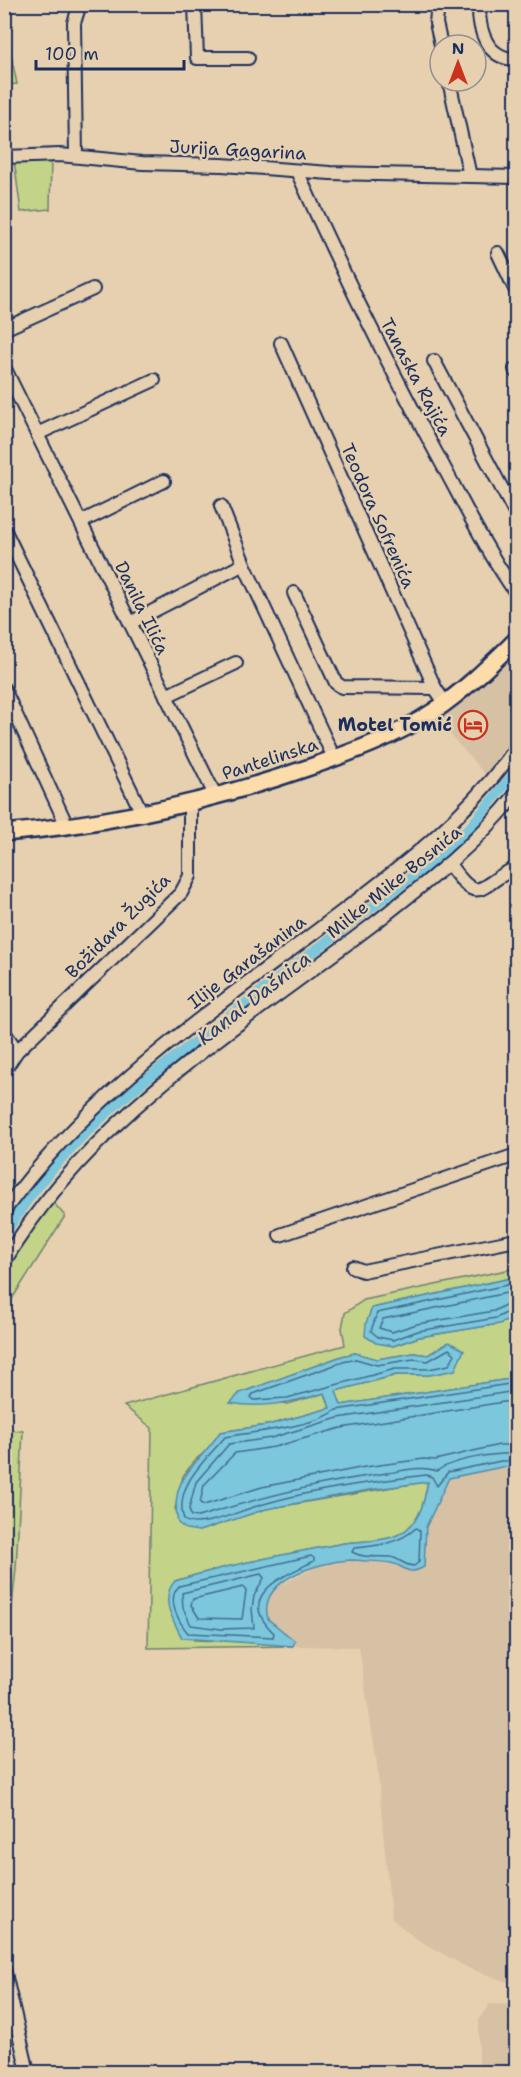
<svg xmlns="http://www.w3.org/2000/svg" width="521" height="2077" font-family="'Shantell Sans',sans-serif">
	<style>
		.built { fill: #d6c1a4 }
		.green { fill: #c3d387; stroke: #6f8172; stroke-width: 1.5 }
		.water { fill: #7cc7dc; stroke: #558aaa; stroke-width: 1.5 }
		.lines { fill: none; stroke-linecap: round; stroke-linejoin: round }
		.shore { stroke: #426c90; stroke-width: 1.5 }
		.canal { stroke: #7cc7dc; stroke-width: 10 }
		.minor-casing { stroke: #1b2f5e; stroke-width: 16 }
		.major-casing { stroke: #1b2f5e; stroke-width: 20 }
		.minor { stroke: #e6d0af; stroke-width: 12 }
		.major { stroke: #fddcac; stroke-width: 15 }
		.labels { text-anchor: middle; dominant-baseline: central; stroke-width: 5; stroke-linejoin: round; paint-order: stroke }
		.street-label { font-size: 18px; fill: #1b2f5e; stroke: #e6d0af }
		.poi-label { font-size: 18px; font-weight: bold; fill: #1b2f5e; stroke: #e6d0af; text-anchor: end }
		.water-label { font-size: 20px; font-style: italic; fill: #253e6b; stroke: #e6d0af }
	</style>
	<rect width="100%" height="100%" fill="#e6d0af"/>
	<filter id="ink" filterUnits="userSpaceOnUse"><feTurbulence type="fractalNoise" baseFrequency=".0167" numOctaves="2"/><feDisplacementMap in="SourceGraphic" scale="12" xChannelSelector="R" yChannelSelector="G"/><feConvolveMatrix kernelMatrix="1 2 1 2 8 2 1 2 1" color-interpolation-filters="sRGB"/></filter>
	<g filter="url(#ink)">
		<!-- built -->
		<g class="built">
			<path d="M516 648V730L487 777 437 719Z"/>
			<path d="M502 1467H516V1985L468 1968 415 1938 391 1918 377 1765 359 1647 293 1646 294 1641 268 1619 265 1609 267 1599 274 1588 318 1566 352 1560 391 1563 400 1567 424 1568 426 1527 450 1478Z"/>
			<path d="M490 2004 516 2005V2072H479V2019Z"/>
		</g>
		<!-- green -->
		<g class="green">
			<path d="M5 4 7 35 17 84 5 85Z"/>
			<path d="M14 160H51L50 209 21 212Z"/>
			<path d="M52 1201 65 1216 5 1310V1269L24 1235Z"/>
			<path d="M516 1268V1277L372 1308 393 1346 419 1337 499 1324 516 1317V1378L341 1405 335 1391 397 1375H430L449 1342 428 1355 414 1353 377 1359 355 1353 342 1356 240 1393 288 1404 325 1393 330 1408 268 1425 220 1432 210 1448 195 1460 183 1476 175 1509 199 1531 266 1509 428 1481C424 1500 423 1516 407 1529 390 1543 364 1540 345 1543 288 1554 230 1564 175 1581L194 1640 259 1642 293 1646 148 1648 152 1428 124 1406 345 1345 342 1328 345 1313 364 1300Z"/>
			<path d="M5 1430 23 1431 16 1569 8 1643H4Z"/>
		</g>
		<!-- water -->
		<g class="water">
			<path d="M516 1277V1317L499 1324 419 1337 393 1346 376 1343 365 1336 366 1323 372 1308Z"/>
			<path d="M449 1342 464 1350 455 1370 430 1375H396L336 1391 341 1405 516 1378V1467H502L449 1478 426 1527 424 1567C405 1577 407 1566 391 1563 386 1562 355 1560 350 1560 319 1562 257 1579 268 1619L295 1641 293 1646 182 1638C173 1619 159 1599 175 1581 230 1564 288 1554 344 1543 364 1540 389 1543 406 1530 422 1517 424 1500 428 1482L369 1490 266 1509 199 1531 186 1529 178 1523C168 1476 199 1465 220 1432L268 1425 330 1408 325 1393C293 1402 263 1409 230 1403L240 1393 342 1356 355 1353 377 1359 414 1353 428 1355Z"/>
		</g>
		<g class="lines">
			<!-- shore -->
			<g class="shore">
				<path d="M516 1283 377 1313 371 1331 378 1337 393 1340 418 1331 496 1318 508 1312 516 1311"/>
				<path d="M516 1291 383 1319 379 1328 392 1332 417 1324 494 1311 505 1305 516 1303"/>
				<path d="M449 1349 455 1354 449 1365 429 1369H395L287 1398 254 1400 251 1397 253 1394 343 1362 356 1359 377 1365 414 1359 428 1361Z"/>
				<path d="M516 1383 336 1410C316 1427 252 1432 225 1437 206 1460 173 1486 184 1520 198 1530 238 1512 254 1507 307 1490 371 1482 426 1475L432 1477 437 1486 448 1472 501 1461H516"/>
				<path d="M516 1391 338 1418 271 1438 229 1444 196 1482 189 1509 191 1516 198 1517C260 1497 322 1482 387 1473 403 1471 422 1465 437 1471 453 1459 496 1453 516 1454"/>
				<path d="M516 1400 341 1428 274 1447 235 1453 204 1485 200 1503 204 1505 262 1487 365 1467 424 1459 435 1460 499 1445H516"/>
				<path d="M416 1528 420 1531 419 1562 414 1566C405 1566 400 1559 391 1557 378 1556 365 1559 352 1552L354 1548C376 1546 399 1544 416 1528Z"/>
				<path d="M311 1556 314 1558V1561C284 1576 233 1595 274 1633L273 1637 188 1633C178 1621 166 1599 179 1586Z"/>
				<path d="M261 1574 264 1578 254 1596 252 1609 254 1628 221 1629 191 1625 183 1608 182 1593Z"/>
				<path d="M243 1587 246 1591 242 1619 199 1618 191 1605 193 1599Z"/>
			</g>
			<!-- canal -->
			<g class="canal">
				<path d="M4 1236C39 1175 92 1124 145 1080L430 863 471 826 516 771"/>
				<path d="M4 2035 13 2072"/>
			</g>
			<!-- minor casing -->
			<g class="minor-casing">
				<g id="minor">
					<path d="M195 4 197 58H248"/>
					<path d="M438 4 436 23 441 45"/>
					<path d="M479 4C478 31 487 59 516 59"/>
					<path d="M449 81 470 176"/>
					<path d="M76 156 74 23 80 4"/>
					<path d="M4 157 60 155 142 163 222 165 330 173 516 177"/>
					<path d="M297 171C341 270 389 367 441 462 465 506 487 552 516 593"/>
					<path d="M498 253 516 291"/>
					<path d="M4 329 93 289"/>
					<path d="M281 343 435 688 445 703"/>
					<path d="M434 361 516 515"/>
					<path d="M4 367 216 797"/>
					<path d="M515 369 516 372"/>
					<path d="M37 434 154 380"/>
					<path d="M221 506 244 564 334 758"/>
					<path d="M81 522 164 481"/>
					<path d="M4 529 143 815"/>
					<path d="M294 593 336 683 342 687 435 688"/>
					<path d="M130 623 244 564"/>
					<path d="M4 689 67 826"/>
					<path d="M166 696 236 663"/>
					<path d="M449 864C481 909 478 884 516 868"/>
					<path d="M4 1032 17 1051"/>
					<path d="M4 1071 17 1051 181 893 190 876V804"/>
					<path d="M4 1211C92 1089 217 1007 335 917 404 865 465 819 516 748"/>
					<path d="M280 1235 516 1155"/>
					<path d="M4 1262C91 1115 243 1024 376 922 426 883 477 844 516 794"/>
					<path d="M353 1267 363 1271 516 1240"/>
					<path d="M4 1969 28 2072"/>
				</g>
			</g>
			<!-- major casing -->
			<g class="major-casing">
				<path id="major" d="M4 833C110 824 210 802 310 767 352 752 397 736 434 711 464 691 491 664 516 640"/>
			</g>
			<!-- minor -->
			<use href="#minor" class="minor"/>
			<!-- major -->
			<use href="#major" class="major"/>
		</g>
	</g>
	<!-- icons -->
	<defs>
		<g id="hotel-ring" transform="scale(1.5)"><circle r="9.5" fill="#e6d0af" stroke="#c8321e" stroke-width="1.5"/><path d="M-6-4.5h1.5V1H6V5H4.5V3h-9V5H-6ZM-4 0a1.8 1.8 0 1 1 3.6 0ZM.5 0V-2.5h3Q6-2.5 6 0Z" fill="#c8321e"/></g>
	</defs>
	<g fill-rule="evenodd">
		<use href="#hotel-ring" x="473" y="725"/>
	</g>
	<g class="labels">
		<!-- street labels -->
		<g class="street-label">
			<text transform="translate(238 150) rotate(3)">Jurija Gagarina</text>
			<text transform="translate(416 377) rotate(62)">Tanaska Rajića</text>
			<text transform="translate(378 516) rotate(66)">Teodora Sofrenića</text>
			<text transform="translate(142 608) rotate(64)">Danila Ilića</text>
			<text transform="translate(270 759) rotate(-18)">Pantelinska</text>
			<text transform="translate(394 882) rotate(-39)">Milke Mike Bosnića</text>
			<text transform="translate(118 926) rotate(-45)">Božidara Žugića</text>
			<text transform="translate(247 962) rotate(-37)">Ilije Garašanina</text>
		</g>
		<!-- poi labels -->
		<g class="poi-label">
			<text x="452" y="725">Motel Tomić</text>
		</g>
		<!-- water labels -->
		<g class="water-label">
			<text transform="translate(254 998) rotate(-38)">Kanal Dašnica</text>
		</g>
	</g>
	<!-- margin -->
	<rect width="521" height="2077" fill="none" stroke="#e6d0af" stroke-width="24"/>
	<rect x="12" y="12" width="497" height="2053" fill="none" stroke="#1b2f5e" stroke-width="2" filter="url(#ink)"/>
	<!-- north arrow -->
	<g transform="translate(458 63)"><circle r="28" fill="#e6d0af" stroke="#95908f" stroke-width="1.5"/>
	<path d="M0-4.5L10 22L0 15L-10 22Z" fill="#c8321e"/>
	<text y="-9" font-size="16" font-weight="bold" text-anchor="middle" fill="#1b2f5e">N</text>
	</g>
	<!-- scale -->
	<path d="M36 60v9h148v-9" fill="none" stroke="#1b2f5e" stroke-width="3"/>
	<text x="45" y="60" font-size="18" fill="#1b2f5e" stroke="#e6d0af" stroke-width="4.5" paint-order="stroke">100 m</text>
</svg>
